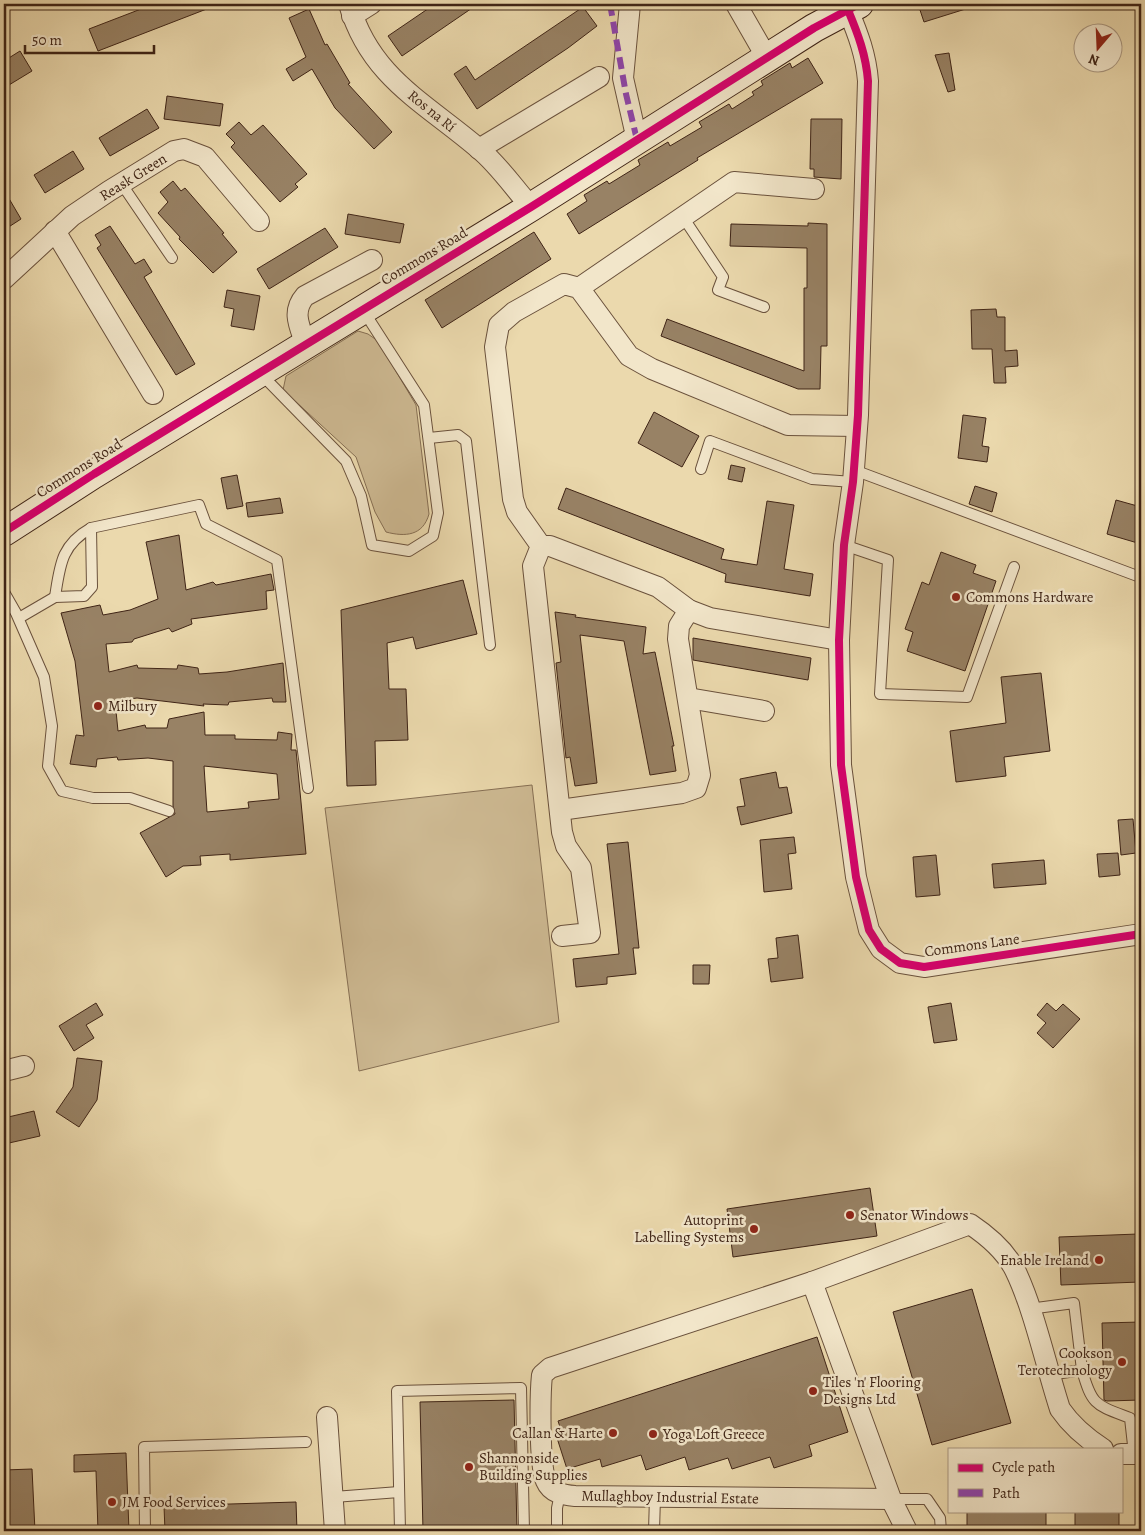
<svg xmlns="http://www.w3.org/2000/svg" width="1145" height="1535" font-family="Alegreya,serif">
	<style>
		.green { fill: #ceba93; stroke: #866f54 }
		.building { fill: #988265; stroke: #3f2416; fill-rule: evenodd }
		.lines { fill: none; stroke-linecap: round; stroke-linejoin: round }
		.lane-casing { stroke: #6a513c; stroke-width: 12 }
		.street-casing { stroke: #6a513c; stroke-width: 22 }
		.secondary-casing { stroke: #3f2416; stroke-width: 30 }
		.lane { stroke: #f2e6ca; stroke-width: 10 }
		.street { stroke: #f2e6ca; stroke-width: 20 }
		.secondary { stroke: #f2e6ca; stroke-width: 28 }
		.quiet { stroke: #8e44ad; stroke-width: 6; stroke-dasharray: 12 6; stroke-linecap: butt }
		.cycleway-casing { stroke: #f2e6ca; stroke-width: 11 }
		.cycleway { stroke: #d6006c; stroke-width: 8 }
		.poi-dot { fill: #8f2418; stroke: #f2e6ca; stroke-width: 2 }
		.labels { text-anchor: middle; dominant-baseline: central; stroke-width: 5; stroke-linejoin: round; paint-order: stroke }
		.street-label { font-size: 15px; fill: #3f2416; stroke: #f2e6ca }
		.poi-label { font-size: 15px; fill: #3f2416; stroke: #f2e6ca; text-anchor: start }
	</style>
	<rect width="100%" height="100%" fill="#ebd9ad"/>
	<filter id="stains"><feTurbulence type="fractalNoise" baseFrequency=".004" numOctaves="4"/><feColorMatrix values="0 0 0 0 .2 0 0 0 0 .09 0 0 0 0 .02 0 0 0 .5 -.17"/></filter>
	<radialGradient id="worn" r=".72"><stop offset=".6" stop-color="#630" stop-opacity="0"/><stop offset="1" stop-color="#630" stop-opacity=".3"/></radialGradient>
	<!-- green -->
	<g class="green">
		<path d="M358 331 368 334 378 341 416 405 429 514C423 536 405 537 386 532L375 512 356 457 283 390 286 376Z"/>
		<path d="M532 785 559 1022 359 1071 325 808Z"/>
	</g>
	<!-- building -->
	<g class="building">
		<path d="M154 4 217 5 98 51 89 29Z"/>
		<path d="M435 4H478L402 56 388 36Z"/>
		<path d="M918 4H971L972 7 924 22Z"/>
		<path d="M583 7 597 26 568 48 477 109 454 74 466 66 475 80Z"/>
		<path d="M309 9 325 45 327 44 350 83 348 84 392 132 374 149 335 108 312 69 293 81 286 69 306 57 289 18Z"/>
		<path d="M20 51 32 71 4 88V61Z"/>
		<path d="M949 53 955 90 948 92 935 55Z"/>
		<path d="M808 58 823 83 697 158 698 160 579 234 567 214 587 201 584 195 607 181 609 184 640 165 638 160 668 142 670 146 702 127 699 122 729 104 732 109 754 95 752 92 763 85 761 81 790 63 792 68Z"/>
		<path d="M167 96 223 104 220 126 164 119Z"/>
		<path d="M147 109 159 128 110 156 99 138Z"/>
		<path d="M811 119H842L841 179 814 177V169H810Z"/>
		<path d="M239 122 251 135 263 125 307 174 295 184 298 187 280 202 231 147 235 143 226 134Z"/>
		<path d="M73 151 84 169 45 193 34 175Z"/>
		<path d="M173 181 181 191 185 188 224 233 222 234 237 252 213 273 179 239 180 237 158 213 168 202 160 192Z"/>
		<path d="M4 190 21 219 4 230Z"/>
		<path d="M348 214 404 224 400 243 345 234Z"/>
		<path d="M808 223 827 224V346H821L820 389H798L661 336 667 319 804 371V288H807V248L730 246 731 224 808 226Z"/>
		<path d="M110 226 135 264 144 259 152 272 144 277 195 364 176 375 97 248 101 245 95 235Z"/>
		<path d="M325 228 338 247 269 289 257 269Z"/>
		<path d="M534 232 551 259 442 328 425 300Z"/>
		<path d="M227 290 260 296 254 330 231 326 234 309 224 307Z"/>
		<path d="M996 309 997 317H1005V351L1017 350 1018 366 1005 367 1006 383H994L992 349H972L971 310Z"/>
		<path d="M654 412 699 436 682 467 638 443Z"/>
		<path d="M963 415 986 418 982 446 989 447 987 462 958 458Z"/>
		<path d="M731 465 745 468 742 482 728 479Z"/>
		<path d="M237 475 243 506 227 509 221 478Z"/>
		<path d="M975 486 997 493 992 512 969 504Z"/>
		<path d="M566 488 724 549 721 559 757 565 767 501 794 505 784 569 813 574 810 596 725 582 726 574 558 509Z"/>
		<path d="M280 498 283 513 248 517 246 503Z"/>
		<path d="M1116 500 1141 507V544L1107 534Z"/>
		<path d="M179 535 186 590 213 582 216 585 271 574 274 590 266 591 267 609 191 619 192 624 172 632 169 628 134 639 132 642 106 644 109 672 137 665 138 668 177 669 178 665 198 668 199 674 227 672 283 663 286 702H273L272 698 229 702 228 705 203 704 204 706 137 698 115 701 118 731 145 725 146 728H167L169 719 204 712 205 735H235V739L277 740 278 732 292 734 291 750H296L306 854 230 860V854L200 856 201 865 183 866 166 877 140 833 175 814 173 806V761L148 758 118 760 117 757 97 759 96 767 70 764 76 735 84 736 75 661 61 613 100 605 103 615 130 610 158 599 146 542ZM204 766 277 774 279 799 248 802 249 808 207 812Z"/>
		<path d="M941 552 976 565 973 573 996 581 965 671 907 651 913 632 905 629 922 582 929 585Z"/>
		<path d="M463 580 477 634 416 649 413 637 387 643 389 689H406L408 740 375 741 376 785 347 786 341 610Z"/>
		<path d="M555 612 576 615 575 617 646 627 643 654 655 652 674 746H672L676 771 650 775 624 641 580 635 597 783 575 786 570 757 566 758 556 663 561 662Z"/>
		<path d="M693 638 811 658 808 680 693 660Z"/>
		<path d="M1041 673 1050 751 1004 757 1006 776 956 782 950 731 1006 723 1001 677Z"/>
		<path d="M776 772 779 788 787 787 792 813 741 825 737 807 745 806 740 779Z"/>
		<path d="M1133 819 1136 853 1121 855 1118 820Z"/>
		<path d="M794 837 796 853 788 854 792 889 764 892 760 840Z"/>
		<path d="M628 842 639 948H633L636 974 607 977V984L576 987 573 959 619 954 607 844Z"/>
		<path d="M1118 853 1120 875 1099 877 1097 854Z"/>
		<path d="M936 855 940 895 916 897 913 857Z"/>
		<path d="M1044 860 1046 884 994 888 992 864Z"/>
		<path d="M798 935 803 978 771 982 768 959 778 958 776 938Z"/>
		<path d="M693 965H710L709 984H693Z"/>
		<path d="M96 1003 103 1015 86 1025 94 1038 74 1051 59 1026Z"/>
		<path d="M951 1003 957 1040 934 1043 928 1007Z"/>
		<path d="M1047 1003 1056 1011 1063 1004 1080 1019 1053 1048 1037 1033 1046 1023 1037 1015Z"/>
		<path d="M77 1058 102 1061 97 1100 79 1127 56 1112 73 1087Z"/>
		<path d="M34 1111 40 1136 9 1143 4 1118Z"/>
		<path d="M870 1188 877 1236 733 1257 727 1209Z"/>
		<path d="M1138 1234 1140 1282 1061 1285 1059 1237Z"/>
		<path d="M972 1289 1011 1423 932 1445 893 1312Z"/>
		<path d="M1141 1322V1400L1107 1401 1104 1400 1102 1323Z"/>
		<path d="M817 1337 848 1432 809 1445 812 1456 774 1468 770 1457 732 1469 728 1458 689 1470 685 1457 646 1470 641 1455 602 1467 600 1459 567 1469 557 1438 563 1436 558 1421Z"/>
		<path d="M514 1400 517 1531H423L420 1402Z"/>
		<path d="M126 1453 129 1531H98L96 1471 74 1472V1455Z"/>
		<path d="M32 1469 35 1531H4V1470Z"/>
		<path d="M296 1502 297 1531H165L164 1506Z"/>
		<path d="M967 1511 1046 1512V1531H967Z"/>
		<rect x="1075" y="1511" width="44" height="20"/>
	</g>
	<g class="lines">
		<!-- lane casing -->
		<g class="lane-casing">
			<g id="lane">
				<path d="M121 183 172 258"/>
				<path d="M683 217 723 277 718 290 764 307"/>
				<path d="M260 373 346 461 361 496 372 545 409 551 433 536 438 513 424 405 363 310"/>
				<path d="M429 438 458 435 466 441 490 645"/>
				<path d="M701 469 710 441 812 479 853 482"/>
				<path d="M854 470 1140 577"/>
				<path d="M844 545 888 560 880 694 967 697 1014 567"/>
				<path d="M4 592 16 613 44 677 52 726 48 766 62 791 93 798H130L169 811"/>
				<path d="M55 597C60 565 61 545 91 528"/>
				<path d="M19 618 55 597 84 596 92 587 91 528 199 505 206 524 277 560 308 788"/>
				<path d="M1029 1309 1074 1303 1082 1370"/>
				<path d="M1049 1375 1082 1370C1092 1406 1096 1405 1130 1418L1134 1454"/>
				<path d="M334 1497 399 1492"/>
				<path d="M891 1499H927L940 1518 941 1531"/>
				<path d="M145 1531 144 1447 306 1442"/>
				<path d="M400 1531 397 1391 521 1388 524 1531"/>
				<path d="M557 1531V1508L560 1494"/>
				<path d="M654 1531 655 1497"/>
			</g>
		</g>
		<!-- street casing -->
		<g class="street-casing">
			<g id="street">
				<path d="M349 4C370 77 424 102 478 148 498 164 514 188 531 207"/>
				<path d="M630 4 623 78 637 140"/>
				<path d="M736 4 767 58"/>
				<path d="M848 10C858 34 866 55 868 81L858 415 853 482 844 545 839 640 841 765 856 877 869 930 881 949 900 963 924 967 1141 934"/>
				<path d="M352 16 371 4"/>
				<path d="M479 149 599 77"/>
				<path d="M55 231 153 394"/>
				<path d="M4 279 72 216 109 191 174 151 184 149 205 157 259 221"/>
				<path d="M579 288 734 182 814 189"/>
				<path d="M306 345C300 327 291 312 305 296L372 260"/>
				<path d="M541 546H550L658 587 689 610 710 618 839 640"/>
				<path d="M688 698 764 711"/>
				<path d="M560 810 682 793 696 788 700 775 678 639 679 626 689 610"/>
				<path d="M562 936 590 933 581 868 566 846 562 832 533 566 541 546 517 512 513 499 495 347 499 325 514 312 564 284 579 288 629 356 652 369 788 425 857 426"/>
				<path d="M4 1071 24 1066"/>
				<path d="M812 1282 891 1499 907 1531"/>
				<path d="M327 1417 335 1531"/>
				<path d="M1121 1454H1141"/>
				<path d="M891 1499 575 1496C563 1495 551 1493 546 1481 539 1465 540 1394 542 1375L550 1368 812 1282 970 1224C988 1236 1005 1250 1015 1270 1034 1309 1046 1366 1060 1409 1071 1425 1086 1438 1103 1449"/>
			</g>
		</g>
		<!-- secondary casing -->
		<g class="secondary-casing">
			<path id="secondary" d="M4 532 94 474 531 207 814 28 859 4"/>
		</g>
		<!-- lane -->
		<use href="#lane" class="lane"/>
		<!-- street -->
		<use href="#street" class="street"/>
		<!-- secondary -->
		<use href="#secondary" class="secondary"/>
		<!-- quiet -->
		<path class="quiet" d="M610 4 626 94 637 140"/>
		<!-- cycleway casing -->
		<g class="cycleway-casing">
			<g id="cycleway">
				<path d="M848 10C858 34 866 55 868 81L858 415 853 482 844 545 839 640 841 765 856 877 869 930 881 949 900 963 924 967 1141 934"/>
				<path d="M4 532 94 474 531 207 814 28 859 4"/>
			</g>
		</g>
		<!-- cycleway -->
		<use href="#cycleway" class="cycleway"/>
	</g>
	<!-- markers -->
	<g class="poi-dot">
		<circle cx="956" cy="597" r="5"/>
		<circle cx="98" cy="706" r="5"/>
		<circle cx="850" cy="1215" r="5"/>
		<circle cx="754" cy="1229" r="5"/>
		<circle cx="1099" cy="1260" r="5"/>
		<circle cx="1122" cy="1362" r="5"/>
		<circle cx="813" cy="1391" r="5"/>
		<circle cx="613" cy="1433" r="5"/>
		<circle cx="653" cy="1434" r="5"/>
		<circle cx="469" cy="1467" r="5"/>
		<circle cx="112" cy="1502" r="5"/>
	</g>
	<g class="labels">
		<!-- street labels -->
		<g class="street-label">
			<text transform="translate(432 111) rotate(39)">Ros na Rí</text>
			<text transform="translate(133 177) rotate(-32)">Reask Green</text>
			<text transform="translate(424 256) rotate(-31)">Commons Road</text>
			<text transform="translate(79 468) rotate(-32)">Commons Road</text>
			<text transform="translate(972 945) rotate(-8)">Commons Lane</text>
			<text transform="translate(670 1497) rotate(1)">Mullaghboy Industrial Estate</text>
		</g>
		<!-- poi labels -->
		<g class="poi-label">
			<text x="966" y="597">Commons Hardware</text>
			<text x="108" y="706">Milbury</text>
			<text x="860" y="1215">Senator Windows</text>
			<text x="744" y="1220" text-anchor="end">Autoprint<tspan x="744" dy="17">Labelling Systems</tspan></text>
			<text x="1089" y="1260" text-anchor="end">Enable Ireland</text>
			<text x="1112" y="1353" text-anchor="end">Cookson<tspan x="1112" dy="17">Terotechnology</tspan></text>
			<text x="823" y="1382">Tiles 'n' Flooring<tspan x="823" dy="17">Designs Ltd</tspan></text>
			<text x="603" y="1433" text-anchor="end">Callan &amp; Harte</text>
			<text x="663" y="1434">Yoga Loft Greece</text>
			<text x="479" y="1458">Shannonside<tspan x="479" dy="17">Building Supplies</tspan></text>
			<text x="122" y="1502">JM Food Services</text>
		</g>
	</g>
	<!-- margin -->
	<rect width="1145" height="1535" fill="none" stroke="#ebd9ad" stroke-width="20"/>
	<rect x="5" y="5" width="1135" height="1525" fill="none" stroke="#3f2416" stroke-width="2.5"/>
	<rect x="10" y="10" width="1125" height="1515" fill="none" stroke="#3f2416"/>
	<!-- legend -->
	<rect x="948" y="1448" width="175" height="65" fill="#f2e6ca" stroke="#aa9882"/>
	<rect x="958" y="1464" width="25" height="8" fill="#d6006c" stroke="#aa9882"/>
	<text x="992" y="1472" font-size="15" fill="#3f2416">Cycle path</text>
	<rect x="958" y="1489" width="25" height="8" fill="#8e44ad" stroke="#aa9882"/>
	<text x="992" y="1498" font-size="15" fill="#3f2416">Path</text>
	<!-- north arrow -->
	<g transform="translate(1098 48) rotate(199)"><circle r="24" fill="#f2e6ca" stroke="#aa9882"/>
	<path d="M0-4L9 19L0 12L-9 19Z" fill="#8f2418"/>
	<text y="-8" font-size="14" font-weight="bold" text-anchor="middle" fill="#3f2416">N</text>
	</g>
	<!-- scale -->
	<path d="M25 45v8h129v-8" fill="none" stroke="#3f2416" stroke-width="2.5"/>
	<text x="32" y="45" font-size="15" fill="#3f2416" stroke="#f2e6ca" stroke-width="4" paint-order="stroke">50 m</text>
	<rect width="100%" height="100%" filter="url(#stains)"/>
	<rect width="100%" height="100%" fill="url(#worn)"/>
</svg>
